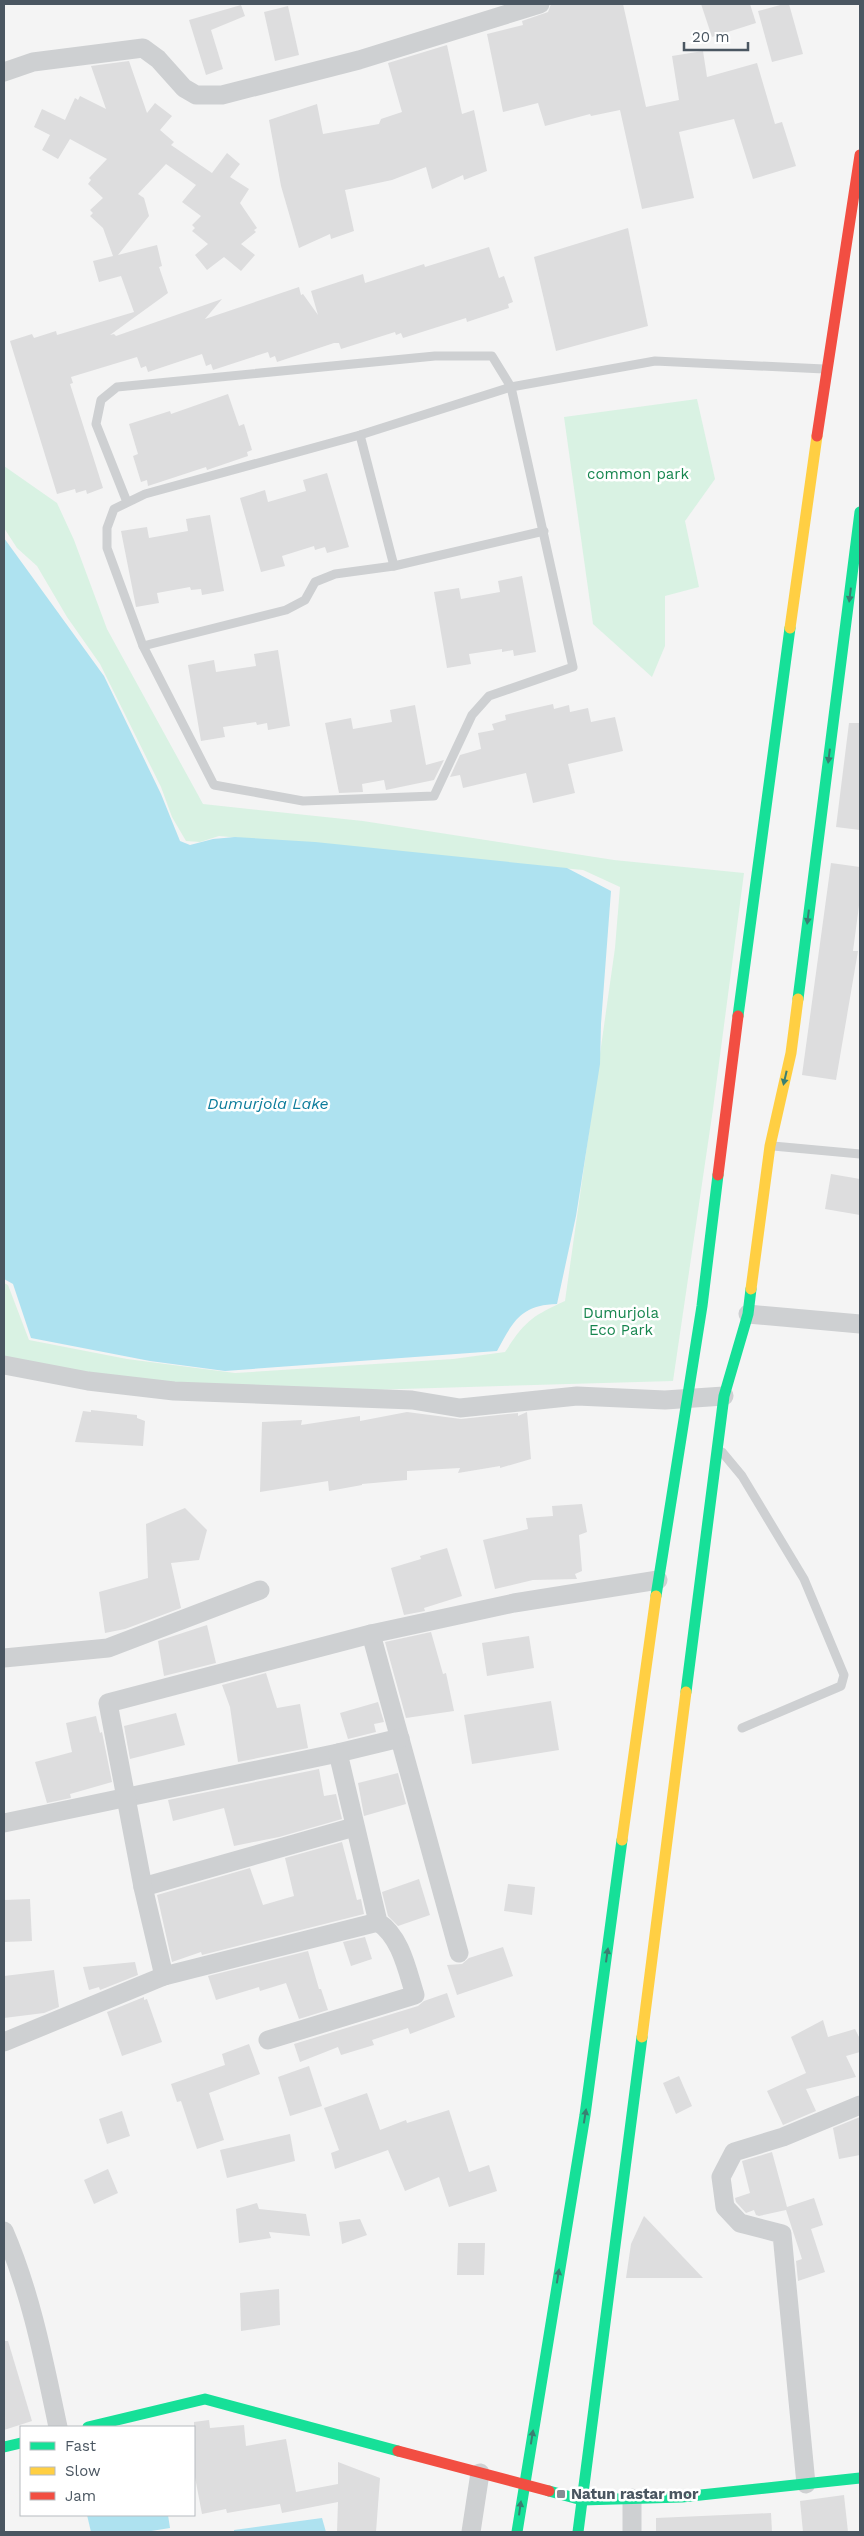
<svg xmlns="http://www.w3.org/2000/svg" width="864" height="2536" font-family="'Work Sans',sans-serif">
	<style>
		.green { fill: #d9f2e3 }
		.water { fill: #aee2f0 }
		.building { fill: #ddddde }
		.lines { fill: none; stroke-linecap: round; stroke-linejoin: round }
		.lane { stroke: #ced0d2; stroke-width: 9 }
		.street { stroke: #ced0d2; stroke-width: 19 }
		.fast { stroke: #16e098; stroke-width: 11 }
		.slow { stroke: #ffcf43; stroke-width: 11 }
		.jam { stroke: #f24e42; stroke-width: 11 }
		.oneway { fill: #3a7f72 }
		.poi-dot { fill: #868d94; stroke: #fff; stroke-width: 2 }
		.labels { text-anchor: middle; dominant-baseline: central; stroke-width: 5; stroke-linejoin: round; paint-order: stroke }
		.park-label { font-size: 15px; fill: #17864f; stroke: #fff }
		.poi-label { font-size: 15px; font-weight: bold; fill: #4a5661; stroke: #fff; text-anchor: start }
		.water-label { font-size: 16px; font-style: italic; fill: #0c7c9b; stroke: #fff }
	</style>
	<rect width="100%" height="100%" fill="#f4f4f4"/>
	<!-- green -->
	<g class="green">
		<path d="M697 399 715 479 685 521 699 587 665 596V646L652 677 593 624 564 417Z"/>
		<path d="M4 466 57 503 74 540 107 629 203 804 363 821 614 860 744 873 713 1109 673 1381 368 1390 184 1387 4 1361V1283L8 1285 29 1340 127 1359 235 1373 453 1359 505 1352C525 1321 532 1316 565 1301L615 948 620 887 583 870 219 836 200 842 186 841 172 817 161 787 100 664 67 617 37 566 17 548 4 528Z"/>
	</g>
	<!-- water -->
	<g class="water">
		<path d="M4 538 104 676 161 794 180 841 190 845 213 839 235 837 315 842 567 868 611 891 601 1024 600 1064 576 1216 557 1304C520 1305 513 1322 497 1351L225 1371 150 1361 31 1338 13 1284 4 1279Z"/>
		<path d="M87 2515H168L170 2528 145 2532H91Z"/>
		<path d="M322 2518 326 2532H234V2530Z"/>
	</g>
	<!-- building -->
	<g class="building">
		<path d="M551 4H623L646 107 679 100 672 56 703 51 707 77 757 63 775 124 782 122 796 166 753 179 734 119 679 132 694 198 642 209 620 110 591 116 590 114 545 126 538 103 503 112 487 34 523 25 522 21 548 12Z"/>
		<path d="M701 4H750L756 23 712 37Z"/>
		<path d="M784 4H789L803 54 772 62 758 11Z"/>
		<path d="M241 5 245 16 211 30 223 69 206 75 189 20Z"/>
		<path d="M288 6 299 55 275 61 264 12Z"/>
		<path d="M447 45 462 114 474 110 487 171 464 180 463 175 432 189 426 167 392 180 345 190 354 231 331 239 330 234 299 248 281 186 269 120 317 104 323 134 379 124 381 119 402 112 388 63Z"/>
		<path d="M129 61 147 113 155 103 172 116 160 130 174 142 171 145 212 173 227 153 240 164 230 177 249 189 240 203 257 228 254 230 256 232 241 244 255 255 241 271 224 257 207 270 195 255 208 244 192 231 195 228 192 225 201 216 182 202 196 185 166 164 138 194 144 198 149 216 118 255 157 245 162 266 159 267 168 293 110 335 114 334 116 336 222 299 205 319 299 287 301 295 303 294 318 315 311 291 363 274 365 283 424 264 425 267 489 247 499 278 504 276 513 302 508 304 509 308 467 322 466 318 403 338 401 333 396 335 395 332 341 349 339 343H334L277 362 275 356 270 358 268 352 213 370 211 364 206 366 202 354 148 372 146 366 141 368 137 357 71 377 73 383 70 384 103 488 87 494 86 490 76 493 75 489 57 494 10 341 32 334 34 338 56 331 57 335 134 312 121 276 99 282 93 261 113 256 103 228 90 216 93 213 90 210 103 198 88 184 91 180 89 178 107 159 70 139 58 159 42 150 50 135 34 127 42 109 65 120 75 98 78 100 80 96 106 109 91 66Z"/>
		<path d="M628 228 648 326 556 351 534 257Z"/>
		<path d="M228 394 239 426 244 424 252 450 247 452 248 456 207 470 206 467 148 486 147 480 141 482 133 456 138 454 129 424 170 411 171 414Z"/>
		<path d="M327 473 349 547 327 553 325 547 315 550 314 546 282 556 285 566 261 572 240 498 265 490 268 502 306 491 303 480Z"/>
		<path d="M210 515 224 591 202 595 201 589 191 590 190 587 157 593 159 603 136 607 121 531 147 527 149 538 188 531 186 519Z"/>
		<path d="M522 576 536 652 514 656 513 650 502 652V649L469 654 471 664 447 668 434 592 459 588 461 599 500 592 498 581Z"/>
		<path d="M278 650 290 726 268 730 267 723 257 725 256 722 223 727 225 737 201 741 188 665 214 660 216 672 256 666 254 654Z"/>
		<path d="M553 704 554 709 569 705 570 712 588 708 591 722 615 717 623 751 568 764 575 793 533 803 526 773 463 788 460 775 450 777 460 755 481 749 478 733 494 730 492 724 506 720 505 715Z"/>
		<path d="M415 705 426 765 444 760 434 780 386 790 384 780 362 784 363 792 339 793 325 723 351 718 353 729 392 722 390 710Z"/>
		<path d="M849 723H860V830L836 827Z"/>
		<path d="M831 863 860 867V898L853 951H858L836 1080 802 1075Z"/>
		<path d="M831 1174 860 1179V1215L825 1209Z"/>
		<path d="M91 1410 137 1415V1418L145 1421 143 1446 75 1442 83 1411 91 1412Z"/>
		<path d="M407 1412 461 1419 518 1413V1416L527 1412 531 1459 500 1468V1466L458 1473 460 1468 407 1471V1480L362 1484V1485L329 1491 328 1481 260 1492 262 1422 302 1420 301 1425 360 1416V1421Z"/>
		<path d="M582 1504 587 1532 579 1535 582 1571 575 1574 577 1579 533 1580 495 1589 483 1540 528 1529 526 1518 553 1516 552 1506Z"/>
		<path d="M185 1508 207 1530 199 1560 171 1563 181 1608 125 1629 105 1633 99 1592 148 1578 146 1524Z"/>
		<path d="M447 1548 462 1596 424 1608 425 1611 404 1615 391 1568 421 1559 420 1556Z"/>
		<path d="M207 1625 216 1663 164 1676 158 1641Z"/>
		<path d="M431 1632 443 1674 446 1673 454 1711 406 1718 385 1642Z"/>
		<path d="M529 1636 534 1668 487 1676 482 1643Z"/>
		<path d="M266 1673 277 1708 300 1704 308 1748 238 1762 230 1707 222 1685Z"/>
		<path d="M551 1701 559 1750 472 1764 464 1715Z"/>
		<path d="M378 1702 384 1722 374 1724 376 1732 348 1739 340 1713Z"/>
		<path d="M176 1713 185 1745 130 1759 124 1726Z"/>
		<path d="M96 1716 100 1733 102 1732 112 1782 70 1794 71 1798 47 1803 35 1762 72 1752 66 1723Z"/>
		<path d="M319 1769 324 1796 336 1794 342 1819 279 1837 234 1846 224 1808 173 1821 168 1800Z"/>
		<path d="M398 1773 406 1804 364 1816 358 1783Z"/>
		<path d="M342 1842 357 1900 361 1899 364 1914 202 1955 201 1952 172 1962 157 1895 250 1868 263 1905 294 1896 285 1858Z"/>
		<path d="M419 1879 430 1915 398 1926 388 1916 382 1892Z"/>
		<path d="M508 1884 535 1887 532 1915 504 1911Z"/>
		<path d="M30 1899 32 1941 4 1942V1900Z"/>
		<path d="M365 1937 372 1959 351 1966 343 1942Z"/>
		<path d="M503 1947 513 1976 457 1995 447 1965 462 1964 469 1958Z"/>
		<path d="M308 1951 319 1989H321L328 2010 299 2019 286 1983 260 1991 259 1987 216 2000 208 1976Z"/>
		<path d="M135 1962 138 1975 100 1990 99 1987 89 1990 83 1967Z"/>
		<path d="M54 1970 59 2007 44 2013 4 2018V1976Z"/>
		<path d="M447 1993 455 2017 410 2034 408 2028 372 2040 374 2045 341 2055 338 2047 300 2062 294 2044 418 2006 424 2001Z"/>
		<path d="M144 1997V2000L147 1999 162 2042 122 2056 107 2012Z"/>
		<path d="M823 2020 828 2037 855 2029 860 2039V2052L846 2056 856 2077 806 2089 816 2111 783 2125 767 2091 806 2073 791 2037Z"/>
		<path d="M249 2044 260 2074 209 2093 224 2140 197 2149 181 2101 177 2102 171 2084 225 2065 222 2054Z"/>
		<path d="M309 2066 322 2106 290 2116 278 2077Z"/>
		<path d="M679 2076 692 2106 676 2114 663 2083Z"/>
		<path d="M367 2093 380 2130 406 2120 407 2123 449 2110 469 2172 489 2165 497 2191 449 2207 439 2177 405 2191 388 2150 335 2169 331 2153 339 2150 324 2108Z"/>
		<path d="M122 2111 130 2136 107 2144 99 2119Z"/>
		<path d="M860 2117V2155L839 2159 833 2128Z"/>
		<path d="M290 2134 295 2161 227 2178 220 2150Z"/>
		<path d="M772 2152 787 2207 814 2198 823 2225 811 2229 825 2272 798 2281 796 2261 802 2259 786 2210 759 2216 756 2215 754 2210 746 2213 736 2202 735 2198 750 2193 742 2161Z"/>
		<path d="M108 2169 118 2193 94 2204 84 2180Z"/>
		<path d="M257 2203 259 2209 306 2214 310 2236 269 2232 271 2238 239 2243 236 2209Z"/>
		<path d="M644 2216 703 2278H626L631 2244Z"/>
		<path d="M360 2219 367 2235 342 2244 339 2222Z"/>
		<path d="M458 2243H485L484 2275H457Z"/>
		<path d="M279 2289 280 2325 241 2331 240 2293Z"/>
		<path d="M4 2341H8L32 2421 4 2430Z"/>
		<path d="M209 2420 210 2428 244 2425 246 2446 286 2439 296 2492 338 2484V2462L380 2478 376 2532H337L338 2502 282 2513 280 2504 227 2513 226 2509 202 2514 194 2472V2422Z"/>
		<path d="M844 2495 848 2532H803L800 2501Z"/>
		<path d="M771 2513 772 2532H656V2518Z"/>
	</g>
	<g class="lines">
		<!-- lane -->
		<g class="lane">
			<path d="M360 435 394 566"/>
			<path d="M127 502 96 424 101 400 117 387 435 356H492L511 387 573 667 489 696 472 715 434 796 303 801 214 785 143 646 107 548V528L114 509 145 494 360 435 511 387 655 361 824 369"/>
			<path d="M143 646 286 610 305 600 315 582 335 574 394 566 544 531"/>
			<path d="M773 1146 860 1154"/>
			<path d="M722 1452 742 1476 804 1579 844 1675 841 1686 742 1728"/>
		</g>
		<!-- street -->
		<g class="street">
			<path d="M4 72 33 62 143 48 158 59 184 88 196 95H222L359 60 540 4"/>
			<path d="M748 1314 860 1324"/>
			<path d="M4 1365 88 1381 174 1391 412 1400 460 1408 577 1396 665 1400 724 1396"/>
			<path d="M371 1634 459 1953"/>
			<path d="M4 1658 108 1648 260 1590"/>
			<path d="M4 1823 338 1753 400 1738"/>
			<path d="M143 1887 354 1827"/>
			<path d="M164 1976 143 1887 108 1703 371 1634 514 1603 658 1580"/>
			<path d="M268 2040 415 1995C407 1970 401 1937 378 1922L338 1753"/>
			<path d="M4 2042 164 1976 378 1922"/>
			<path d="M4 2231C31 2293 44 2361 58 2427"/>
			<path d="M806 2484 782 2234 740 2223 725 2207 721 2177 734 2152 783 2137 860 2105"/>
			<path d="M471 2532 480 2473"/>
			<path d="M632 2532V2498"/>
		</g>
		<!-- fast -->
		<g class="fast">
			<path d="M798 999 860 512"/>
			<path d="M738 1016 790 628"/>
			<path d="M656 1596 702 1306 718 1175"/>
			<path d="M686 1692 724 1396 748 1314 751 1289"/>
			<path d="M88 2427 205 2399 398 2451"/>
			<path d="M4 2447 21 2443"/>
			<path d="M549 2491 582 2500 682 2497 860 2478"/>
			<path d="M517 2532 585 2115 622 1840"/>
			<path d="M578 2532 642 2037"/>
		</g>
		<!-- slow -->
		<g class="slow">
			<path d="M790 628 817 436"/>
			<path d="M751 1289 770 1146 791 1053 798 999"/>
			<path d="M622 1840 656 1596"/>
			<path d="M642 2037 686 1692"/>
		</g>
		<!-- jam -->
		<g class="jam">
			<path d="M817 436 860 155"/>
			<path d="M718 1175 738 1016"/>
			<path d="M398 2451 549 2491"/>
		</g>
	</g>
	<!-- one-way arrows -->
	<defs><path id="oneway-solid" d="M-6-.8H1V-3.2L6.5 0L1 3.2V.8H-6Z" transform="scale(1.25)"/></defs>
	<g class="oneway">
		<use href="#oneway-solid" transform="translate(850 595) rotate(97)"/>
		<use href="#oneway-solid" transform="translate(829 756) rotate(97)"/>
		<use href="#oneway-solid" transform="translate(808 917) rotate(97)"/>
		<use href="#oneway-solid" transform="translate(785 1078) rotate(103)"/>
		<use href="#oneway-solid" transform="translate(607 1955) rotate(-82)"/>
		<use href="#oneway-solid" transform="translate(585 2116) rotate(-81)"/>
		<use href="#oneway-solid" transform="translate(558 2276) rotate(-81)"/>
		<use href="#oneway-solid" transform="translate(532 2437) rotate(-81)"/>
		<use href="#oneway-solid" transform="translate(520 2508) rotate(-82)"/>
	</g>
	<!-- markers -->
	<rect class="poi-dot" x="556" y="2489" width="10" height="10" rx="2.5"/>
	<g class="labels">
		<!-- park labels -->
		<g class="park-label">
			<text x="638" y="474">common park</text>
			<text x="621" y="1313">Dumurjola<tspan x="621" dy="17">Eco Park</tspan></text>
		</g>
		<!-- poi labels -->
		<g class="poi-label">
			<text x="571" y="2494">Natun rastar mor</text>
		</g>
		<!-- water labels -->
		<g class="water-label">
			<text x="268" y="1103">Dumurjola Lake</text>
		</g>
	</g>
	<!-- border -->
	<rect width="864" height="2536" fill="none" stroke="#4a5661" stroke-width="10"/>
	<!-- legend -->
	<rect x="20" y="2426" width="175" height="90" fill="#ffffff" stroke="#b7bbc0"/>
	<rect x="30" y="2442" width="25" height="8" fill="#16e098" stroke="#b7bbc0"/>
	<text x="65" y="2451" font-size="15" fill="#4a5661">Fast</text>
	<rect x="30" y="2467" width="25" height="8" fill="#ffcf43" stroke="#b7bbc0"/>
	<text x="65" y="2476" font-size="15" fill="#4a5661">Slow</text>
	<rect x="30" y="2492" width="25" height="8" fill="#f24e42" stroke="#b7bbc0"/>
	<text x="65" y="2501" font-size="15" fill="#4a5661">Jam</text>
	<!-- scale -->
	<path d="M684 42v8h64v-8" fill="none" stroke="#4a5661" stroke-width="2.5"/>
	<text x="692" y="42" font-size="15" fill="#4a5661" stroke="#ffffff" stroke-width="4" paint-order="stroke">20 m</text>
</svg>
